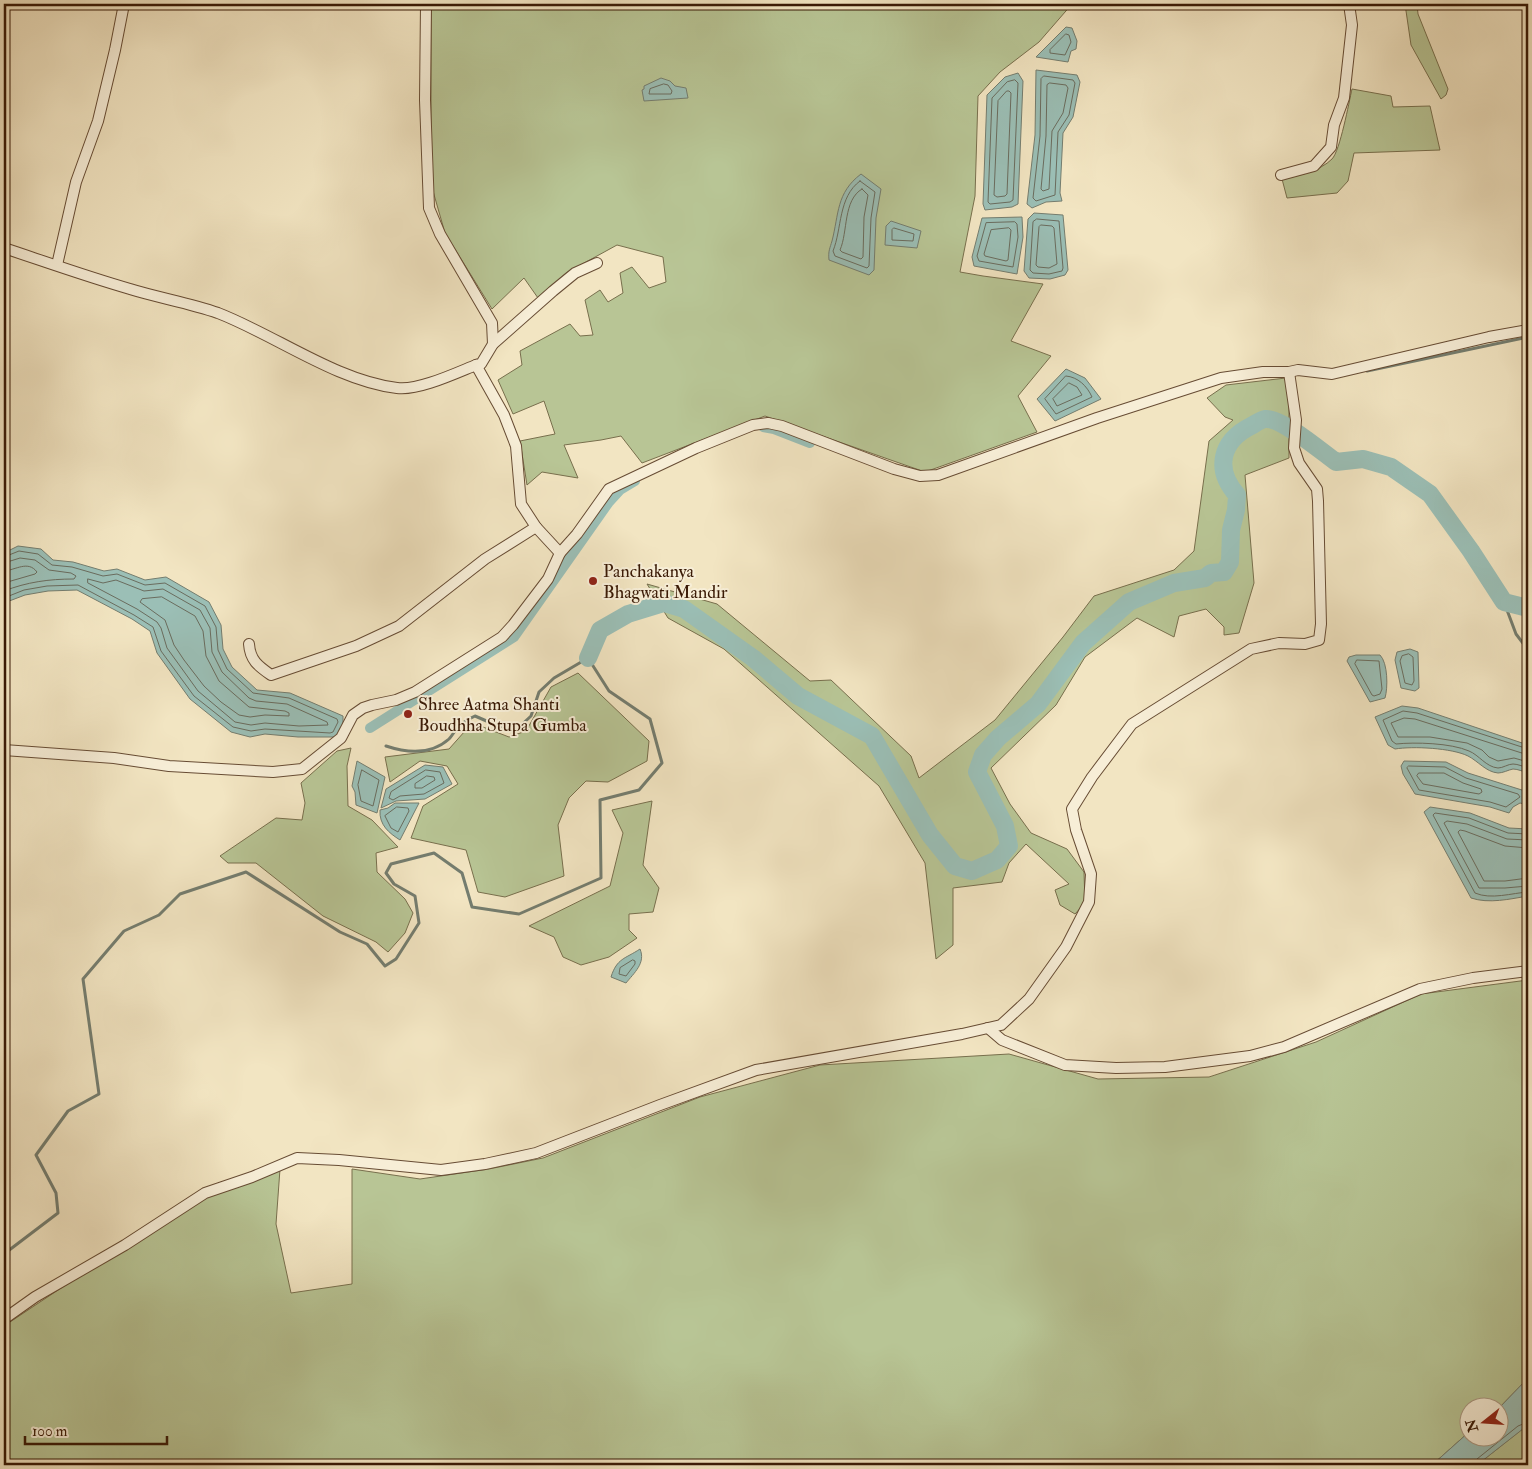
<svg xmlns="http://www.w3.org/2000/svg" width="1532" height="1469" font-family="'IM FELL Double Pica',serif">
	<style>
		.green { fill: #b8c595; stroke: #786f4d }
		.water { fill: #9bbfb6; stroke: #747d6f }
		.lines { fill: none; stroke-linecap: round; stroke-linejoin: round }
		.shore { stroke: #6a6c5e; stroke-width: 1 }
		.stream { stroke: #747d6f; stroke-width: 3 }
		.canal { stroke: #9bbfb6; stroke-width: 10 }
		.river { stroke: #9bbfb6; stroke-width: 18 }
		.street-casing { stroke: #674c34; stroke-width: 12 }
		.street { stroke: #f7eed7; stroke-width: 10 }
		.poi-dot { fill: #8f2418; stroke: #f7eed7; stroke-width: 2 }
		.labels { text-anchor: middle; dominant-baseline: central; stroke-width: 4; stroke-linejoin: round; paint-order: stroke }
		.poi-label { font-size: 18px; fill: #391905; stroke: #f7eed7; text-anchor: start }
	</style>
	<rect width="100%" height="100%" fill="#f2e5c2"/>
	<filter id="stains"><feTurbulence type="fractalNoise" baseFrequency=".004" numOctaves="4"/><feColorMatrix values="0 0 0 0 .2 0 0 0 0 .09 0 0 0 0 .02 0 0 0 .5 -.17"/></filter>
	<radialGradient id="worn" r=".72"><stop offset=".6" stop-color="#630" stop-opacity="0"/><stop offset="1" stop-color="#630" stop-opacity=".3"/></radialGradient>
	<!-- green -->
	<g class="green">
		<path d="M431 4H1072L1039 42 1000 72 978 96 975 196 960 272 983 276 1043 284 1011 341 1051 356 1018 396 1037 432 925 472 765 416 642 463 621 436 601 440 564 445 578 478 542 472 527 485 520 441 555 434 544 401 513 414 498 380 522 365 520 351 570 324 580 336 593 335 585 300 600 290 608 302 623 293 620 273 632 267 649 288 666 282 663 257 617 245 566 273 538 298 524 278 492 309 445 233 433 191 431 147Z"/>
		<path d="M1405 4H1417L1418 14 1448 89 1446 95 1441 99 1411 45Z"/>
		<path d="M1352 89 1391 96 1393 107 1430 106 1440 150 1354 153 1348 181 1337 193 1287 198 1282 179C1298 176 1320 171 1332 159 1340 151 1349 102 1352 89Z"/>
		<path d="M1286 378 1289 406V458L1245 475 1254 583 1239 633 1224 635V627L1206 609 1179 616 1174 637 1137 618 1085 657 1056 705 991 768 1010 804 1031 833 1067 849 1084 872 1085 903 1075 914 1060 905 1055 890 1069 884 1026 844 1009 863 1002 882 953 888V945L936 959 925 863 879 786 724 649 668 618 647 584 717 604 810 681 831 680 911 756 919 778 995 720 1063 637 1094 596 1174 570 1194 551 1209 441 1233 420 1225 417 1207 398 1226 385Z"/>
		<path d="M578 673 649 741 647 761 608 782 586 781 569 798 558 825 564 876 505 897 478 892 466 850 411 838 423 806 458 784 447 766 420 761 390 782 385 757 449 749 465 731 470 722 509 737 526 731 551 687Z"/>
		<path d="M351 748 347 766 348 806 372 820 398 847 376 853 377 872 405 899 413 913 405 933 388 952 376 942 323 916 256 863H228L220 856 276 818 302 820 305 803 301 783 337 751Z"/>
		<path d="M652 801 643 865 659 888 653 912 629 914V930L637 938 609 957 581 965 563 957 554 937 529 926 610 886 623 833 612 810Z"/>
		<path d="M1528 980V1378L1500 1407 1470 1406 1469 1432 1432 1465H4V1326L58 1290 207 1197 280 1169 276 1224 291 1293 352 1284V1169L420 1179 489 1169 543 1158 700 1097 820 1065 1009 1054 1098 1079 1209 1077 1316 1042 1421 994Z"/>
		<path d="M1528 1425V1465H1477L1521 1430Z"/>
	</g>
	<!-- water -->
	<g class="water">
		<path d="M1066 27 1072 28 1077 41 1076 49 1071 51 1068 62 1036 57Z"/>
		<path d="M1036 70 1077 75 1080 82 1073 117 1063 133 1060 193 1062 201 1046 202 1032 208 1027 204 1035 135Z"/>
		<path d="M1018 73 1023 81 1018 204 1012 207 985 210 983 204 987 95 1005 77Z"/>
		<path d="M661 78 670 81 675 86 686 88 688 98 644 101 642 90 644 89V86Z"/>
		<path d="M861 174 881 189 876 218 874 270 869 275 829 260C828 251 830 248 832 241 839 214 836 193 861 174Z"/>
		<path d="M1034 213 1063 215 1068 270 1065 275 1050 279 1029 278 1024 271 1028 219Z"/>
		<path d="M1022 217 1023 237 1017 274 974 266 972 257 982 218Z"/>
		<path d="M891 221 921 231 917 248 885 245 886 226Z"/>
		<path d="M1066 369 1085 378 1101 399 1055 421 1037 399Z"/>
		<path d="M18 546 41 549 53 560 73 562 104 571 117 569 145 580 166 577 209 602 221 625 223 649 232 667 257 690 290 693 343 716V724L336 737H298L265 734 250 737 231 732 190 699 157 653 150 631 132 619 77 590 48 591 25 595 4 603V553Z"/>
		<path d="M1410 649 1418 652 1419 688 1415 691 1401 688 1395 660 1397 652Z"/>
		<path d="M1356 655H1380C1388 663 1388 688 1385 698L1370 702 1347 661 1349 657Z"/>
		<path d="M1402 706 1418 708 1528 745V773C1524 772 1518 769 1513 769 1508 770 1503 773 1498 773 1486 772 1478 761 1468 756 1452 748 1413 746 1395 749L1388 745 1375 717Z"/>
		<path d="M357 761 385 777 377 813 356 805 355 792 352 786Z"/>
		<path d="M1404 761 1446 762 1468 773 1525 791 1528 785V805L1520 803 1513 807 1509 813 1490 807 1415 794 1403 774 1401 766Z"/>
		<path d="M425 765 443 767 452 784 425 799 396 801 381 808 386 789Z"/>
		<path d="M395 803H419L400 840C389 833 379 825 380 810L388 808Z"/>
		<path d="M1430 807 1470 813 1509 828 1528 829V896C1510 899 1489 904 1471 898L1424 812Z"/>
		<path d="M640 949C646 963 634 973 626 983L611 977C617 958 625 959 640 949Z"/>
		<path d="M1528 1378V1425L1477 1465H1432L1469 1432 1470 1436H1500V1407Z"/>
	</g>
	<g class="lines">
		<!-- shore -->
		<g class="shore">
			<path d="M1066 34 1069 35 1071 42 1065 55 1050 53V50Z"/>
			<path d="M1044 76 1073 80 1075 83 1069 115 1058 132 1055 195 1036 201 1033 198 1040 136 1041 79Z"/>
			<path d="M1015 80 1018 83 1013 200 1010 202 990 204 988 202 992 98 1007 82Z"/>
			<path d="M1050 83 1066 85 1068 88 1063 113 1052 131 1049 189 1043 191 1041 189 1046 136 1047 85Z"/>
			<path d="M664 84 668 85 672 91 671 94H649L650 89Z"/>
			<path d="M1007 91H1009L1011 93 1007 194 1005 196 997 197 994 195 998 101Z"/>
			<path d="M860 181 875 192 871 218 869 266 867 268 835 256 833 251C842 229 838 197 860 181Z"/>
			<path d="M862 189 868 195 864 217 863 257 861 259 842 252 840 250C848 232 843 200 862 189Z"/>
			<path d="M1037 219 1059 221 1063 268 1062 271 1049 274 1033 273 1030 270 1033 222Z"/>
			<path d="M1015 222 1017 224 1018 237 1013 267 979 261 977 256 986 223Z"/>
			<path d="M1041 225 1052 226 1054 228 1057 264 1049 268 1038 267 1036 265 1039 227Z"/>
			<path d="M894 228 914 234 913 241 892 240V230Z"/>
			<path d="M1009 228 1011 230 1008 260 1006 261 985 256 984 254 991 230Z"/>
			<path d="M1066 376C1078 377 1087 386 1092 397L1056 414 1045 399Z"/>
			<path d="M1069 383 1077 387 1082 395 1057 406 1053 399Z"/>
			<path d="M4 557 19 551 38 554 52 565 72 567 103 576 117 574 145 585 165 583 205 606 216 627 218 650 227 669 253 693 289 698 337 719 338 722 333 732 330 733 265 729 251 731 233 727 194 696 161 651 153 627 134 615 78 585 47 586 24 590 4 598"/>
			<path d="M4 563 20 558 35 560 49 570 71 573 76 576 74 579C49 579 27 582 4 591"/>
			<path d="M4 571C16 570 28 560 37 572L35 574 4 583"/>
			<path d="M88 579 103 583 116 580 144 591 163 589 200 610 210 628 212 652 222 672 249 698 256 701 287 704 327 722 328 725 299 726 265 723 251 725 235 722 198 691 167 648 161 628 157 622 137 609 88 583Z"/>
			<path d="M162 597 195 616 203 631 206 656 219 681 249 707 285 711 289 713V716L265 715 250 717 239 715 221 702 204 686 184 660 174 645 165 620 140 602 142 599Z"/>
			<path d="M1409 654 1413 657 1414 681 1412 685 1405 683 1400 661 1402 656Z"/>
			<path d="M1357 660 1379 661 1382 689 1380 694 1374 696 1372 695 1355 664Z"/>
			<path d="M1528 749 1417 713 1403 711 1383 720 1392 741 1396 744C1415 742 1451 743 1469 751 1479 755 1486 767 1498 768 1503 768 1508 764 1513 764 1518 764 1524 767 1528 768"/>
			<path d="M1528 755 1415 719 1404 718 1391 723 1398 737H1430L1467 743 1482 750 1489 757 1498 761 1514 758 1528 762"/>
			<path d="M1409 766 1445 767 1466 778 1518 794 1520 797 1506 807 1490 802 1419 790 1407 768Z"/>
			<path d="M362 770 379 780 373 806 361 801 358 785Z"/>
			<path d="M426 770 440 772 444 783 424 794 400 796 393 800 389 798 391 792Z"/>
			<path d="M1419 773H1444L1463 783 1481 789 1482 792 1479 794 1423 784 1417 776Z"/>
			<path d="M427 776 434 777 435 780 422 788H415V784Z"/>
			<path d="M397 807 408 808 409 811 398 832 391 828 385 816Z"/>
			<path d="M1528 834 1508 833 1469 818 1435 813 1433 815 1475 893C1491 900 1512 893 1528 892"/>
			<path d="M1528 840 1507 839 1467 824 1447 821 1444 823 1479 888H1505L1528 886"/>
			<path d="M1528 848 1505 846 1465 831 1460 830 1458 832 1484 881H1505L1528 878"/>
			<path d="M633 960 635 961V964L626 976 619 974 620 968Z"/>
			<path d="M1475 1465 1477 1459 1518 1426 1528 1422"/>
		</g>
		<!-- stream -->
		<g class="stream">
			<path d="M1367 371 1528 337"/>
			<path d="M1504 602 1516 634 1528 650"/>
			<path d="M4 1254 58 1213 56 1193 36 1155 68 1111 99 1094 83 979 124 931 159 915 180 894 246 872 340 932 367 944 385 966 396 959 419 923 415 896 394 884 386 873 391 864 434 853 462 873 472 907 519 914 601 878 600 800 639 790 662 763 650 719 609 691 588 658 554 678 539 692 531 716 516 730 505 729 475 716C467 720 461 723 456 730 453 733 452 736 449 739 431 755 407 753 386 746"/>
		</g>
		<!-- canal -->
		<g class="canal">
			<path d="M763 427 774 429 810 443"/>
			<path d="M370 728 514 637 609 502 620 490 635 481"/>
		</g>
		<!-- river -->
		<path class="river" d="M588 658 600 630 628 614 664 603 684 609 753 658 798 696 872 736 930 835 955 866 972 871 997 860 1009 846 1005 826 977 772 983 755 998 738 1038 704 1083 643 1129 602 1174 583 1205 578 1211 573 1224 572 1230 562 1231 530 1236 510 1237 495C1214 469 1221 441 1251 426 1255 424 1260 420 1265 419 1281 417 1322 452 1336 462L1363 459 1391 467 1430 494 1471 551 1504 602 1528 608"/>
		<!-- street casing -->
		<g class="street-casing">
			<g id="street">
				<path d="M426 4 425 100 429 208 440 234 492 323 493 344"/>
				<path d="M1281 175 1314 166 1331 147 1334 125 1344 98 1352 25 1349 4"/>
				<path d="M4 248C46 262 88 277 130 289 159 298 190 303 218 313 275 335 337 381 397 388 418 391 456 373 476 365L504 415 516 446 521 504 536 527 560 553"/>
				<path d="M57 265 76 182 98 121 115 50 124 4"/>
				<path d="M476 365 481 364 493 344 553 291 575 273 597 263"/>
				<path d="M249 644C250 660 258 666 271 675L356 646 399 626 485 559 536 527"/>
				<path d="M4 750 114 758 169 766 273 772 302 769 341 738 353 715 363 708 372 705 396 700 415 692 502 637 513 625 548 579 560 553 577 534 609 489 696 448 753 425 768 423 782 426 894 469 920 476 938 475 1097 418 1221 378 1263 372H1289L1298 370 1332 374 1489 337 1528 330"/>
				<path d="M988 1028 1002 1040 1065 1065 1116 1068 1165 1067 1250 1056 1284 1047 1420 989 1473 978 1528 971"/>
				<path d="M4 1319 35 1297 125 1245 205 1193 252 1177 297 1158 339 1160 441 1170 485 1164 536 1153 660 1105 756 1070 962 1034 1001 1025 1029 999 1066 947 1089 902 1091 874 1076 830 1072 809 1092 777 1132 724 1251 649 1279 643 1305 644 1319 640 1321 624 1318 501 1317 489 1299 463 1294 448 1296 420 1289 372"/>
			</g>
		</g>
		<!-- street -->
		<use href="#street" class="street"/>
	</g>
	<!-- markers -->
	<g class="poi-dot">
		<circle cx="593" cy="581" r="5"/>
		<circle cx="408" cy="714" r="5"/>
	</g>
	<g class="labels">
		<!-- poi labels -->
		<g class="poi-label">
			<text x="603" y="571">Panchakanya<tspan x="603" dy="21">Bhagwati Mandir</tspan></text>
			<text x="418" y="704">Shree Aatma Shanti<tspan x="418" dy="21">Boudhha Stupa Gumba</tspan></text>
		</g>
	</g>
	<!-- margin -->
	<rect width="1532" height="1469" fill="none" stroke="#f2e5c2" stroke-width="20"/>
	<rect x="5" y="5" width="1522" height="1459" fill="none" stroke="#391905" stroke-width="2.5"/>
	<rect x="10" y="10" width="1512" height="1449" fill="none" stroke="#391905"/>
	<!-- north arrow -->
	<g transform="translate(1484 1422) rotate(253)"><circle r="24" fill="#f7eed7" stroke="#ab9983"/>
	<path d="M0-4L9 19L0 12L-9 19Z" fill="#8f2418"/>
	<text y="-8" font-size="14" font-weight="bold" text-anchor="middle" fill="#391905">N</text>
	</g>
	<!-- scale -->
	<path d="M25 1436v8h142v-8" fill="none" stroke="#391905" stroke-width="2.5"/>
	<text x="32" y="1436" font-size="15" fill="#391905" stroke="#f7eed7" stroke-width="4" paint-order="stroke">100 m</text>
	<rect width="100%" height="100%" filter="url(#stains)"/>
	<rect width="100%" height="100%" fill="url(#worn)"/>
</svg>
